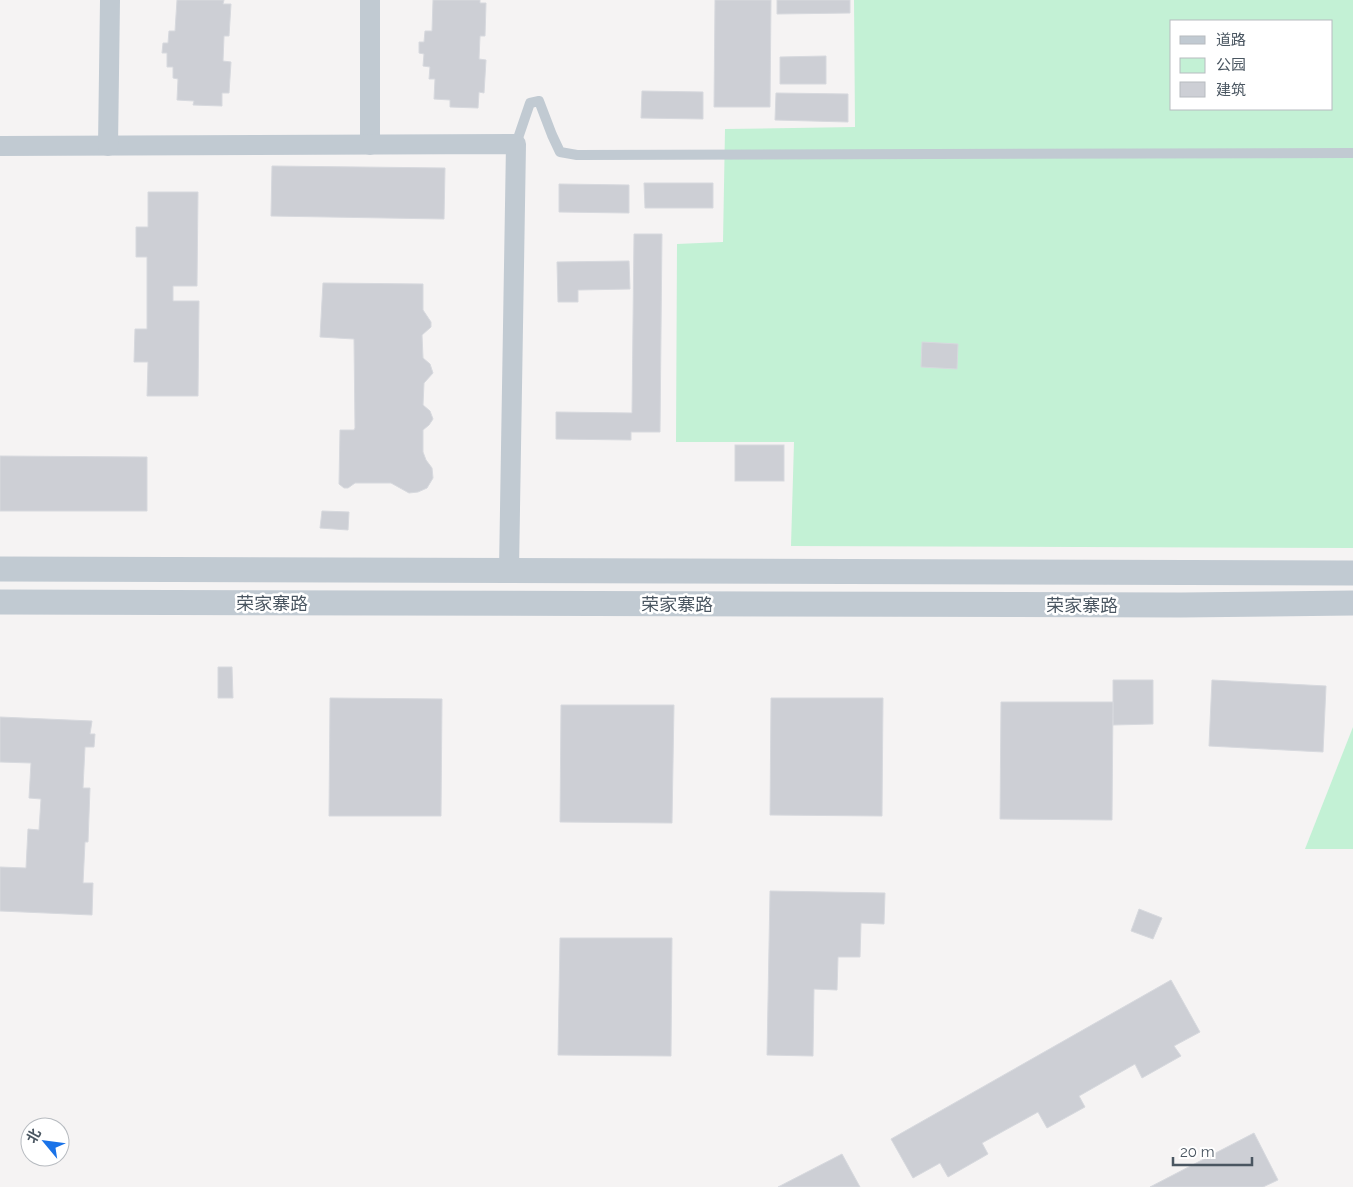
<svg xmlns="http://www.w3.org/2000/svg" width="1353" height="1187" font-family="Raleway,'Noto Sans SC',sans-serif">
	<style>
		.green { fill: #c3f1d5; fill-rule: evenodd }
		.building { fill: #cdcfd5; stroke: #d7d9de }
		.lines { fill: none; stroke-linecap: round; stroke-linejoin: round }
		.service { stroke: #c1cad2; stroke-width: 10 }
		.minor { stroke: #c1cad2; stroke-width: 20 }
		.tertiary { stroke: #c1cad2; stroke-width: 25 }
		.labels { text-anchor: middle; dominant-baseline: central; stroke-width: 5; stroke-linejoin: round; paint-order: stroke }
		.street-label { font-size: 18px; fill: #4a5661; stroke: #fff }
	</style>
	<rect width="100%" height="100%" fill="#f5f3f3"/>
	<!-- green -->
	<g class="green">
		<path d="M854 0H1353V548L791 546 794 442H676L677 244 723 242 725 129 855 127ZM1172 21H1332V109H1172Z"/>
		<path d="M1353 727V849H1305Z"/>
	</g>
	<!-- building -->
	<g class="building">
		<path d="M177 0H224L223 4H231L229 36H224L223 61 231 62 229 93H222V106L193 105 194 101 177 100 178 79 173 78V67H167V53H162L163 43H168L169 31H175Z"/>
		<path d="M433 0H480V3H486L485 36H480L479 59 486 60 484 93 479 92 478 108 450 107V100L434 99 435 79H429L430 67 423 66 424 54 419 53V42H424L425 31H432Z"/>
		<path d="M715 0H771L770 107H714Z"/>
		<path d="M777 0H850V13L777 14Z"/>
		<path d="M826 56V84H780V57Z"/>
		<path d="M642 91 703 92V119L641 118Z"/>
		<path d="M776 93 848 94V122L775 120Z"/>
		<path d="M272 166 445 168 444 219 271 216Z"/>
		<path d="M644 183H713V208H645Z"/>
		<path d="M559 184 629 185V213L559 212Z"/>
		<path d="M148 192H198L197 286H173V301H199L198 396H147L148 362H134L135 329H147V257H136V227H148Z"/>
		<path d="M634 234H662L660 432H631V440L556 439V412L632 413Z"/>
		<path d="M629 261 630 289 578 290V302H558L557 262Z"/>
		<path d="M323 283 423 284V310L431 322V327L422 335 423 358 430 364 433 373 424 383 423 405 430 411 433 419 429 425 423 430V452L426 460 432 468 433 478 427 488 418 492 409 493 391 483H355L348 488H344L339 484 340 430H354L355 428 354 339 320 337Z"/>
		<path d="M922 342 958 344 957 369 921 367Z"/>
		<rect x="735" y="445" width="49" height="36"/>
		<path d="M0 456 147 457V511H0Z"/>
		<path d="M322 511 349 512 348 530 320 528Z"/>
		<path d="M218 667H232L233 698H218Z"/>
		<path d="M1113 680H1153V724L1113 725Z"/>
		<path d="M1212 680 1326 686 1323 752 1209 746Z"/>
		<path d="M330 698 442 699 441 816H329Z"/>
		<path d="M771 698H883L882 816 770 815Z"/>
		<path d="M1001 702H1113L1112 820 1000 819Z"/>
		<path d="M561 705H674L672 823 560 822Z"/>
		<path d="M0 717 92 721 90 734H95L94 747H85L83 788H90L88 842H85L83 883H93L92 915 0 911V867L26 868 28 829 39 830 41 799 29 798 31 763 0 762Z"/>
		<path d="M770 891 885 893 884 924 861 923 860 957H838L837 990 814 989 813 1056 767 1055Z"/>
		<path d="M1139 909 1162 918 1153 939 1131 931Z"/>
		<path d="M560 938H672L671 1056 558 1055Z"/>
		<path d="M1171 980 1200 1032 1174 1046 1181 1056 1142 1078 1135 1064 1079 1096 1085 1107 1047 1128 1038 1112 982 1143 988 1154 948 1177 940 1163 913 1178 891 1139Z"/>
		<path d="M1254 1133 1278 1180 1263 1187H1150Z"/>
		<path d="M842 1154 860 1187H778Z"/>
	</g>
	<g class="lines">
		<!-- service -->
		<path class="service" d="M516 144 530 103 539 101 552 135 560 152 577 155 1353 153"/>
		<!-- minor -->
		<g class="minor">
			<path d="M370 145V0"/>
			<path d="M0 146 516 144 509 570"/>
			<path d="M108 146 110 0"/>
		</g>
		<!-- tertiary -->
		<g class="tertiary">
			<path d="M0 569 1353 573"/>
			<path d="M0 602 1181 605 1353 603"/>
		</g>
	</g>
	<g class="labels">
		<!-- street labels -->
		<g class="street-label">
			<text x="272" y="603">荣家寨路</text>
			<text x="677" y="604">荣家寨路</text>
			<text x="1082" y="605">荣家寨路</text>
		</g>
	</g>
	<!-- legend -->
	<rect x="1170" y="20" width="162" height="90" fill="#ffffff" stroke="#b7bbc0"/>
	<rect x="1180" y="36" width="25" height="8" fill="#c1cad2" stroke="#b7bbc0"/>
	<text x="1216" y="45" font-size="15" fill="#4a5661">道路</text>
	<rect x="1180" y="58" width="25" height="15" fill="#c3f1d5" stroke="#b7bbc0"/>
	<text x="1216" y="70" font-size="15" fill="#4a5661">公园</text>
	<rect x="1180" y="82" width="25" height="15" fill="#cdcfd5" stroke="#b7bbc0"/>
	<text x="1216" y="95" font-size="15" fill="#4a5661">建筑</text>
	<!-- north arrow -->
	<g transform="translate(45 1142) rotate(299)"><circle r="24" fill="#ffffff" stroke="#b7bbc0"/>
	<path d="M0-4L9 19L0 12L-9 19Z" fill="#1a73e8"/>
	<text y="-8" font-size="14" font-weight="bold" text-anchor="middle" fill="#4a5661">北</text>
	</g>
	<!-- scale -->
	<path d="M1173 1157v8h79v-8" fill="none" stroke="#4a5661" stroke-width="2.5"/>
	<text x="1180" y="1157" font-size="15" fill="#4a5661" stroke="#ffffff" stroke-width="4" paint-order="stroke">20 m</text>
</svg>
